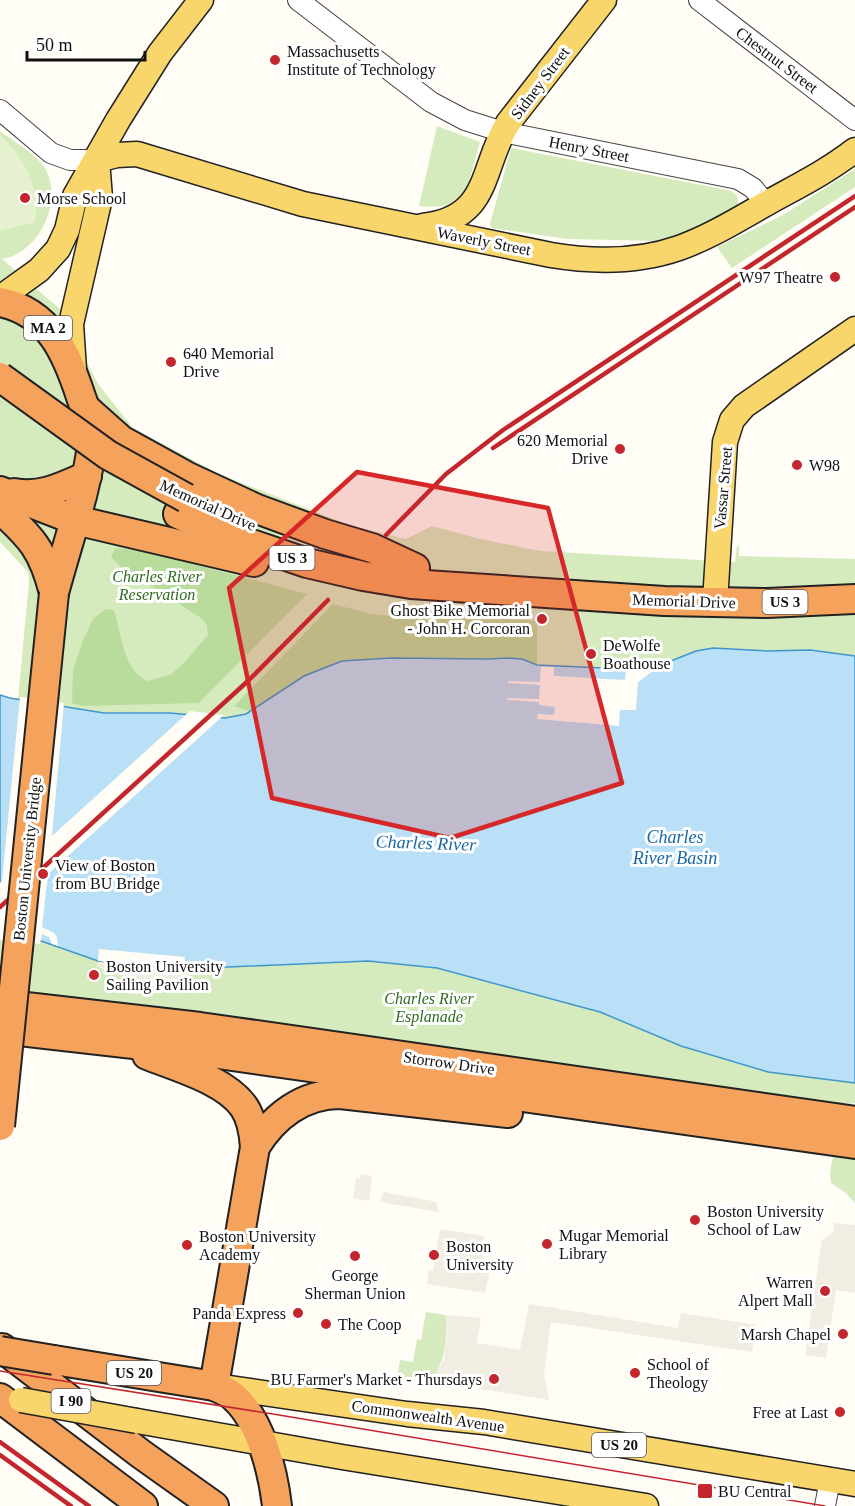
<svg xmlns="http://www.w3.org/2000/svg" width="855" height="1506" font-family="Georgia,serif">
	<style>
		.green { fill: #d5ebbd }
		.forest { fill: #b9dc9c }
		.pitch { fill: #e6f2cf }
		.plaza { fill: #f1ede2 }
		.water { fill: #b9e0f7; stroke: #3f96cf; stroke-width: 1.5 }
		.pier { fill: #fffdf5 }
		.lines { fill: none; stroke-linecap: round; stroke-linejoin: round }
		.minor-casing { stroke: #444; stroke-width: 22 }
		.major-casing { stroke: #222; stroke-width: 27 }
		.highway-casing { stroke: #222; stroke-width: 32 }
		.minor { stroke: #fff; stroke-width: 20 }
		.major { stroke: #f9d66b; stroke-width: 24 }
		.highway { stroke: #f5a25d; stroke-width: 28 }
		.tram { stroke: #c4262e; stroke-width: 1.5 }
		.rail { stroke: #c4262e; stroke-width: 4.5 }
		.major-bridge-casing { stroke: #222; stroke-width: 27; stroke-linecap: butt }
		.highway-bridge-casing { stroke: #222; stroke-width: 32; stroke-linecap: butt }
		.major-bridge { stroke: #f9d66b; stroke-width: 24 }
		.highway-bridge { stroke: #f5a25d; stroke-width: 28 }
		.marked { fill: #d62828; fill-opacity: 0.2; stroke: #d62828; stroke-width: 4.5; stroke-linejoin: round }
		.poi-dot { fill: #c4262e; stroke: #fff; stroke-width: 2 }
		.labels { text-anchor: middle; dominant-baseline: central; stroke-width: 6; stroke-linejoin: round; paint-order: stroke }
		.shield { fill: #fff; stroke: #585858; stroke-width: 1.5 }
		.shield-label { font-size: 15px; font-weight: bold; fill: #111 }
		.poi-label { font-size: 16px; fill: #111; stroke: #fff; text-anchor: start }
		.street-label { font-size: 16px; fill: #111; stroke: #fff }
		.park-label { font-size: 16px; font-style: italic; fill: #2f6b1f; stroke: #fff }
		.water-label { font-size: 18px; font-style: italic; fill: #1768a6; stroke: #fff }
	</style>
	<rect width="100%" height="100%" fill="#fffdf5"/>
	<!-- green -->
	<g class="green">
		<path d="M437 126 480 142C468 181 470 212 419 206Z"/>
		<path d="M0 131C13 141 39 156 46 170 61 199 44 241 15 255 12 257 6 258 2 259L60 309 98 384 133 428 219 474 352 526 406 539 432 526 476 538 540 551 735 562 737 546H739V556L855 559V656L810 650 767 651 713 648 648 670 537 665 522 659 391 658 304 676 259 708 237 718H225L170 713H104L18 699 29 582 28 572 0 542Z"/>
		<path d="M511 148 727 190C737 193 742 200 735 208L681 236 663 241 567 239 492 228 490 224Z"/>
		<path d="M855 169V187L732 268 717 247 783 215Z"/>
		<path d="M0 937 41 941 98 961 184 969 368 961 437 968 600 1012 681 1046 855 1083V1103L835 1105 0 1037Z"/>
		<path d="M834 1150 855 1153V1203L846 1193 831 1183 830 1173Z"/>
		<path d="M426 1312 446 1315C447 1345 446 1355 432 1382L397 1377 400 1360 413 1362 417 1339 421 1340Z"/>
	</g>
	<!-- forest -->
	<g class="forest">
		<path d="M115 548 139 550 307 594 199 703 81 706 72 703 73 670 83 640 93 619 106 609 114 610C122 634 122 668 147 681L170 675 183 664 208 635 207 625 201 618 120 566 111 557Z"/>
		<path d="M333 604 371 614 398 617 460 615 537 621V665L522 659 508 658H391L342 661 304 676 252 712 234 706Z"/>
	</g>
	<!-- pitch -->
	<path class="pitch" d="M0 135C26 158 39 188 35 222L0 231Z"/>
	<!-- plaza -->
	<g class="plaza">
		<path d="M98 961 184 969 185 987 148 994H129L134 979 97 967Z"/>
		<path d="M361 1174 372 1176 369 1201 353 1198 356 1178 360 1179Z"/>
		<path d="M384 1192 437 1202 438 1212 380 1202Z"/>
		<path d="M834 1223 855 1225V1293L836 1290 826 1358 805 1355 822 1240 833 1232Z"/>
		<path d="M440 1229 484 1236 482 1260 492 1262 485 1293 427 1284 429 1271H433Z"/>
		<path d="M529 1304 678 1328 681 1313 756 1325 752 1352 551 1322 544 1374 549 1400 432 1381 444 1359 447 1337 446 1315 481 1318 477 1343 520 1350Z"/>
	</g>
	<!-- water -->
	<path class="water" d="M713 648 767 651 810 650 855 656V1083L768 1072 681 1046 600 1012 437 968 368 961 184 969 98 961 41 941 0 937V695L10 698 104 713H170L225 718 246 714 304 676 342 661 391 658 489 659 508 658 522 659 537 665 648 670 696 651Z"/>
	<!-- pier -->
	<g class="pier">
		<path d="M541 667H554V676L625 680 626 671 640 672V669L653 670V671L638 682 636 710H620L619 726 537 719 538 714 554 715 555 707 539 705V702L507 700V698L539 699 540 685 508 683V681L540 682Z"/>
		<path d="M20 697 64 703 52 836 190 711 224 715 48 874 42 927 54 933 57 937 58 946 52 944 49 937 42 934 40 944 0 940V883L2 881Z"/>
		<path d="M99 949 185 957 184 969 98 961Z"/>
	</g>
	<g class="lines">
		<!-- minor casing -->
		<g class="minor-casing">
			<g id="minor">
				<path d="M298 0 431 102 465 120 503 132 738 179 753 188 766 204"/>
				<path d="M699 0 855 120"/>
				<path d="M0 110 51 153 70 160H97"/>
				<path d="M825 1506 830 1480"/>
			</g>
		</g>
		<!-- major casing -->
		<g class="major-casing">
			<g id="major">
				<path d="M97 160 117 155 137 154 303 204 551 255C593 262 639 262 679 248 710 237 739 219 769 202 798 186 828 171 855 150"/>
				<path d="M423 226C491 218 480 169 508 123L604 0"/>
				<path d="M0 298 39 270 58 249 67 230 75 196 118 120 160 53 201 0"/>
				<path d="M74 370 71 324 100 198 97 160"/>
				<path d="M715 602 725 442 732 420 744 406 855 329"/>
				<path d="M216 1386 407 1414 484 1422 855 1484"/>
				<path d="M137 1421 342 1457 646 1506"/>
			</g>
		</g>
		<!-- highway casing -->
		<g class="highway-casing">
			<g id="highway">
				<path d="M0 302C50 312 67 354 81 397 86 411 93 427 92 442 91 460 86 478 82 496 73 528 63 560 54 593"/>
				<path d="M84 407 121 440 188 477 257 509 325 534 372 548 415 568"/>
				<path d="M0 491 75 520 254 562"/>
				<path d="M14 493C41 498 62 487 87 476"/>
				<path d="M0 509C32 538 43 550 54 593"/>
				<path d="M178 514 225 535 307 563 363 576 411 584 664 601 767 603 855 599"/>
				<path d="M0 1004 200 1027 855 1121"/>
				<path d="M0 1029 204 1052 855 1144"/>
				<path d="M147 1055C177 1067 225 1080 244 1107 252 1119 254 1133 255 1147L214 1386"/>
				<path d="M255 1147C274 1116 303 1094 340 1094L508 1113"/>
				<path d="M2 1348 141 1454 214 1506"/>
				<path d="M54 1360 214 1386C221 1389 229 1392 234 1397 261 1421 273 1472 277 1506"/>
				<path d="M0 1398 143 1506"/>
			</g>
		</g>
		<!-- minor -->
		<use href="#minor" class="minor"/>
		<!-- major -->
		<use href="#major" class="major"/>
		<!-- highway -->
		<use href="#highway" class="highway"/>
		<!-- tram -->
		<path class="tram" d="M0 1371 279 1415 825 1506"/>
		<!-- rail -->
		<g class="rail">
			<path d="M493 448 855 207"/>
			<path d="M386 535 446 474 503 430 855 196"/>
			<path d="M0 907 249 680 328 600"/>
			<path d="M0 1442 89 1506"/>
			<path d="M0 1455 71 1506"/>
		</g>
		<!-- major-bridge casing -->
		<g class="major-bridge-casing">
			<path id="major-bridge" d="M21 1400 137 1421"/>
		</g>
		<!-- highway-bridge casing -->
		<g class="highway-bridge-casing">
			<g id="highway-bridge">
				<path d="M0 377 108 455 186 498"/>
				<path d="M0 1126 54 593"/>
				<path d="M0 1351 54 1360"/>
			</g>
		</g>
		<!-- major-bridge -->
		<use href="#major-bridge" class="major-bridge"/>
		<!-- highway-bridge -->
		<use href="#highway-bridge" class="highway-bridge"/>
	</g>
	<!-- marked area -->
	<path class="marked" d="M357 472 548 508 622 783 450 838 272 798 229 588Z"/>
	<!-- markers -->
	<g class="poi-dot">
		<circle cx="275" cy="60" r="6"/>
		<circle cx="25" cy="198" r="6"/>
		<circle cx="835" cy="277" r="6"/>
		<circle cx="171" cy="362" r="6"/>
		<circle cx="620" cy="449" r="6"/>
		<circle cx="797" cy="465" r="6"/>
		<circle cx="542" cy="619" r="6"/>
		<circle cx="591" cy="654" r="6"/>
		<circle cx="43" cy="874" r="6"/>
		<circle cx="94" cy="975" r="6"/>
		<circle cx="695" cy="1220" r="6"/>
		<circle cx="547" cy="1244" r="6"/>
		<circle cx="187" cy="1245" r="6"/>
		<circle cx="434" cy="1255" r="6"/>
		<circle cx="355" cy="1256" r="6"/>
		<circle cx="825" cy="1291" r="6"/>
		<circle cx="298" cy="1313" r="6"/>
		<circle cx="326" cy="1324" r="6"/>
		<circle cx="843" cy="1334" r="6"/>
		<circle cx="635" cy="1373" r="6"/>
		<circle cx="494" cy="1379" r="6"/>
		<circle cx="840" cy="1412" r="6"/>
		<rect x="697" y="1483" width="16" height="16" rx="3"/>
	</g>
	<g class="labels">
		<!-- shield labels -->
		<g class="shield">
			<rect x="24" y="316" width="48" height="24" rx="4.5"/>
			<rect x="269.5" y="546" width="45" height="24" rx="4.5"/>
			<rect x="762.5" y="590" width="45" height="24" rx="4.5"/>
			<rect x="107" y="1361" width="54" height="24" rx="4.5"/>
			<rect x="51.5" y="1389" width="39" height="24" rx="4.5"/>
			<rect x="592" y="1433" width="54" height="24" rx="4.5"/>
		</g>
		<g class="shield-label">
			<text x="48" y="328">MA 2</text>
			<text x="292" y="558">US 3</text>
			<text x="785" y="602">US 3</text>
			<text x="134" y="1373">US 20</text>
			<text x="71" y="1401">I 90</text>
			<text x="619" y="1445">US 20</text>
		</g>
		<!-- poi labels -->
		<g class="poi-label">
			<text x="287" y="51">Massachusetts<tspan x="287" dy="18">Institute of Technology</tspan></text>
			<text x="37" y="198">Morse School</text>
			<text x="823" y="277" text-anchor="end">W97 Theatre</text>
			<text x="183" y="353">640 Memorial<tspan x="183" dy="18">Drive</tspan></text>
			<text x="608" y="440" text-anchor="end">620 Memorial<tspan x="608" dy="18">Drive</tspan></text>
			<text x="809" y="465">W98</text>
			<text x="530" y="610" text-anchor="end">Ghost Bike Memorial<tspan x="530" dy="18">- John H. Corcoran</tspan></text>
			<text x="603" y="645">DeWolfe<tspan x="603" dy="18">Boathouse</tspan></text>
			<text x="55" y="865">View of Boston<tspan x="55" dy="18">from BU Bridge</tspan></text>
			<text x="106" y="966">Boston University<tspan x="106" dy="18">Sailing Pavilion</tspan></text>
			<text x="707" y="1211">Boston University<tspan x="707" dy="18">School of Law</tspan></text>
			<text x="559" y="1235">Mugar Memorial<tspan x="559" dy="18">Library</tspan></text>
			<text x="199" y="1236">Boston University<tspan x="199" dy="18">Academy</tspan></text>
			<text x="446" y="1246">Boston<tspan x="446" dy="18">University</tspan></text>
			<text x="355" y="1275" text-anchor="middle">George<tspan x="355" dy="18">Sherman Union</tspan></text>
			<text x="813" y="1282" text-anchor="end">Warren<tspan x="813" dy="18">Alpert Mall</tspan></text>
			<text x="286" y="1313" text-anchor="end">Panda Express</text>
			<text x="338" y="1324">The Coop</text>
			<text x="831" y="1334" text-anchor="end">Marsh Chapel</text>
			<text x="647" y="1364">School of<tspan x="647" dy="18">Theology</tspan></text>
			<text x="482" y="1379" text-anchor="end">BU Farmer's Market - Thursdays</text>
			<text x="828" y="1412" text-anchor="end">Free at Last</text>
			<text x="718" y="1491">BU Central</text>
		</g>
		<!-- street labels -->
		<g class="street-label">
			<text transform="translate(777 60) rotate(37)">Chestnut Street</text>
			<text transform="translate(540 83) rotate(-53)">Sidney Street</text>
			<text transform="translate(589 149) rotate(11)">Henry Street</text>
			<text transform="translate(484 241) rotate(11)">Waverly Street</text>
			<text transform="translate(723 488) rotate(-85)">Vassar Street</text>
			<text transform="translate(208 505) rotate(24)">Memorial Drive</text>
			<text transform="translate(684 601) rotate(2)">Memorial Drive</text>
			<text transform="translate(27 859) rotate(-84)">Boston University Bridge</text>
			<text transform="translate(449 1063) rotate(8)">Storrow Drive</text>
			<text transform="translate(428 1416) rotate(8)">Commonwealth Avenue</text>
		</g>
		<!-- park labels -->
		<g class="park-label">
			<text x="157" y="576">Charles River<tspan x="157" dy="18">Reservation</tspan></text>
			<text x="429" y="998">Charles River<tspan x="429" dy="18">Esplanade</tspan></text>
		</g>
		<!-- water labels -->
		<g class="water-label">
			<text x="675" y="837">Charles<tspan x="675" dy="21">River Basin</tspan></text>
			<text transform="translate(426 843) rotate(2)">Charles River</text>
		</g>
	</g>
	<!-- scale -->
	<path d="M27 51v9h118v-9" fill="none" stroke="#111111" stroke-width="3"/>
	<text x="36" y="51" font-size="18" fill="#111111" stroke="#ffffff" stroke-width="4.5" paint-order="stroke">50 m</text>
</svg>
